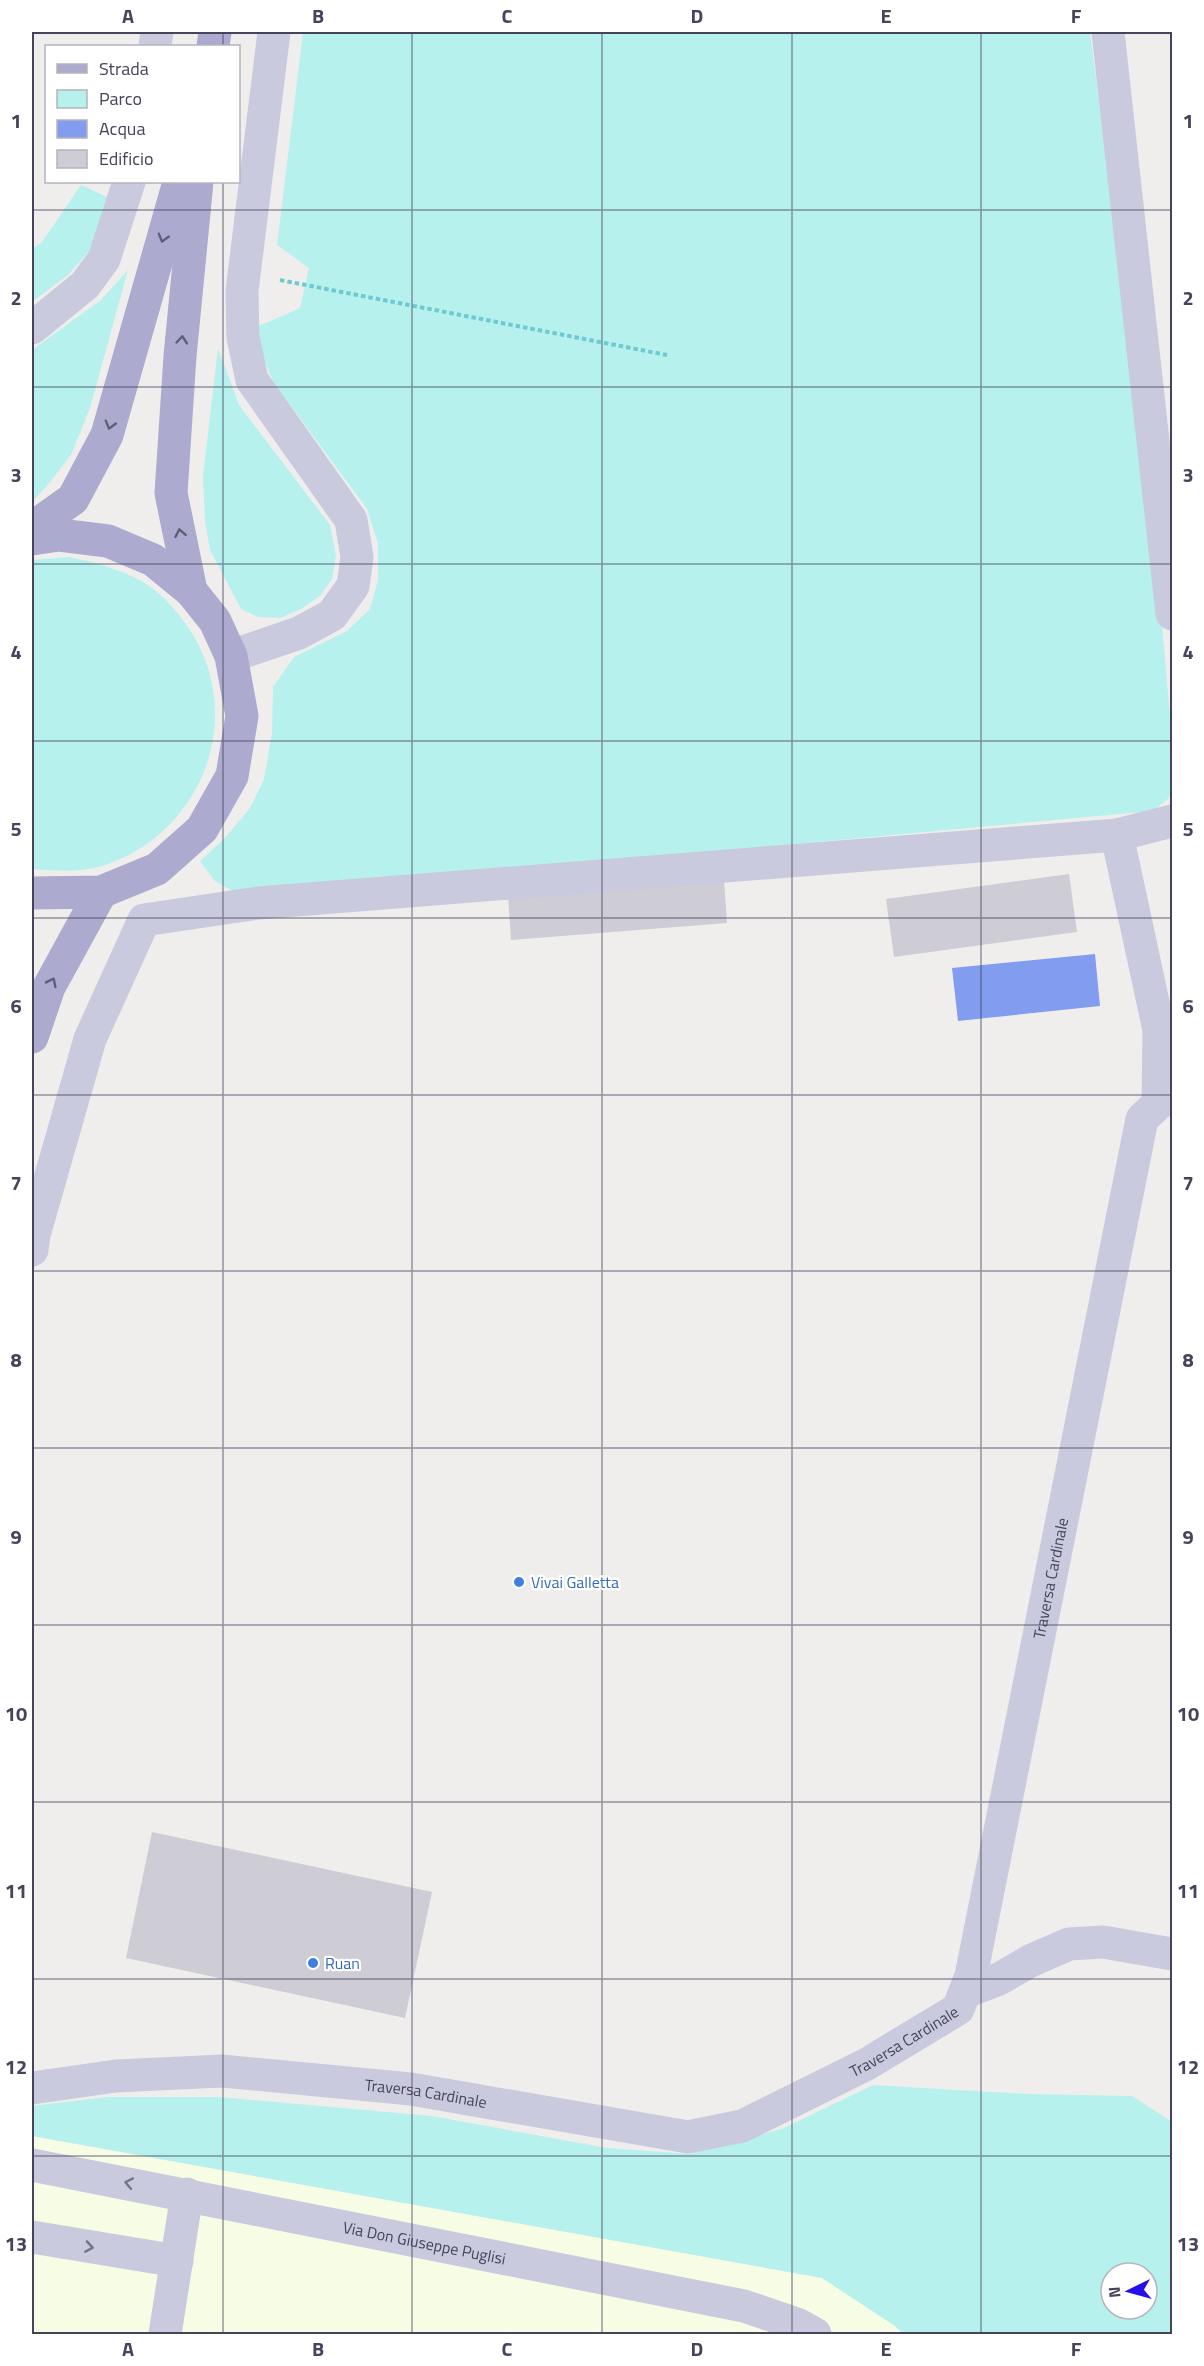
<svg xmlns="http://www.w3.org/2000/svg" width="1204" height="2366" font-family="'Titillium Web',sans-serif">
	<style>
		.commercial { fill: #f6fde4 }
		.green { fill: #b7f1ed; fill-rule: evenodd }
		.water { fill: #829cf0 }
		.building { fill: #ceccd5 }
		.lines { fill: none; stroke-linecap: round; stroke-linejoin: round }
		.path { stroke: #6ecad0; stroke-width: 4; stroke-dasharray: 4.5 3; stroke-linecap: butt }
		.minor { stroke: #cacade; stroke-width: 33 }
		.major { stroke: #acaace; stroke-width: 33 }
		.oneway { stroke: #5f5e78 }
		.oneway2 { stroke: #747389 }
		.grid { fill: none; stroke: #45445b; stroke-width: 1.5; stroke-opacity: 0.55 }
		.shop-dot { fill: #3f7fe0; stroke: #fff; stroke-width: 2 }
		.labels { text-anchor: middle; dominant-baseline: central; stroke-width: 4.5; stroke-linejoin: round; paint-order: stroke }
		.street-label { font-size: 16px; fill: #45445b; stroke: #fff }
		.shop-label { font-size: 16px; fill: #366cbe; stroke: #fff; text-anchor: start }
		.neatline { fill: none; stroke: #45445b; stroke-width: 2 }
		.grid-label { font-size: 20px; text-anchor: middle; font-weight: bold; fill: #45445b }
	</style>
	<rect width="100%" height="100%" fill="#f0eeec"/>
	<!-- commercial -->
	<path class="commercial" d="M32 2136 822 2278 895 2326 903 2334H32Z"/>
	<!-- green -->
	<g class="green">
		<path d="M303 32H1090L1152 507 1172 740V784L1169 798 1153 811 240 895 215 881 200 861 224 839 250 808 264 779 272 733 273 687 294 657 347 631 370 609 378 580V544L367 509 274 383 260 351 259 326 300 308 309 268 277 245Z"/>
		<path d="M81 185 107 197 91 249 68 275 32 302V249L42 242Z"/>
		<path d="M128 270 90 408 71 455 46 487 32 502V350L101 300Z"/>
		<path d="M218 348 239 405 330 525 336 555 332 579 320 596 301 609 280 618 258 617 241 609 210 550 205 521 203 476Z"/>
		<path d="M70 557C96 563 120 569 143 582 160 592 174 608 185 623 248 710 207 828 108 864 83 873 57 871 32 869V560Z"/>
		<path d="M873 2085 1028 2094 1132 2096 1172 2122V2334H903L895 2326 822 2278 32 2136V2106L107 2097H220L432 2116 607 2148 691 2154 784 2128ZM1111 2273H1147V2309H1111Z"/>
	</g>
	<!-- water -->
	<path class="water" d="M1095 954 1100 1006 958 1021 952 968Z"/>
	<!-- building -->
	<g class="building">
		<path d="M1069 874 1077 932 894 957 886 899Z"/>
		<path d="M724 880 727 923 511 940 508 896Z"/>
		<path d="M152 1832 432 1892 405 2018 126 1958Z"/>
	</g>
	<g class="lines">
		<!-- path -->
		<path class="path" d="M280 280 667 355"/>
		<!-- minor -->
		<g class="minor">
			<path d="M1108 32 1172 614"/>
			<path d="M155 46 157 32"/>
			<path d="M32 328 85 285 104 259 129 182"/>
			<path d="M231 656 299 633 332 615 353 586 357 557 351 520 252 380 243 337 242 291 274 32"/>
			<path d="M1117 835 1159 1030 1158 1104"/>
			<path d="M32 1250 34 1235 90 1039 144 920 258 903 1117 835 1172 821"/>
			<path d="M965 1992 999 1979 1030 1961 1069 1944 1103 1942 1172 1954"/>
			<path id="s1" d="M32 2088 116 2076 222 2071 411 2089 688 2137 742 2126 867 2064 958 2009 971 1976 1142 1119 1158 1104"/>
			<path id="s2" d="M32 2165 744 2306 797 2324 815 2334"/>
			<path d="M32 2237 177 2261"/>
			<path d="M165 2334 187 2194"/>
		</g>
		<!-- major -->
		<g class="major">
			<path d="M213 46 215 32"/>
			<path d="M32 528 73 499 107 435 179 182"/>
			<path d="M32 539 59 535 108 541 153 560 191 591 215 621 231 656 242 716 232 776 202 829 157 869 101 892 32 893"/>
			<path d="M191 591 171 493 180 356 197 182"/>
			<path d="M32 1037 49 987 101 892"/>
		</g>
	</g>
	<!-- one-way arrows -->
	<defs><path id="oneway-chevron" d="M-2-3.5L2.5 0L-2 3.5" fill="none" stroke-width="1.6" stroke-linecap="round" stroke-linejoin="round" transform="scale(1.5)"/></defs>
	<g class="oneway">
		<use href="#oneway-chevron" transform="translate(163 238) rotate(106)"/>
		<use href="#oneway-chevron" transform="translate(182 340) rotate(-85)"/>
		<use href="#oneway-chevron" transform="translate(110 425) rotate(106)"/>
		<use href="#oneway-chevron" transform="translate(180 533) rotate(-101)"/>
		<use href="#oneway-chevron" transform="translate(52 982) rotate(-64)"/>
	</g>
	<g class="oneway2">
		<use href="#oneway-chevron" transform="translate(129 2183) rotate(-169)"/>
		<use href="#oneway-chevron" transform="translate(89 2247) rotate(9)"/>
	</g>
	<!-- grid -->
	<path class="grid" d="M223 32V46M412 32V2334M602 32V2334M792 32V2334M981 32V2334M223 182V2334M32 210H1172M32 387H1172M32 564H1172M32 741H1172M32 918H1172M32 1095H1172M32 1271H1172M32 1448H1172M32 1625H1172M32 1802H1172M32 1979H1172M32 2156H1172"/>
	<!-- markers -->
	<g class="shop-dot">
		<circle cx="519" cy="1582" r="6"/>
		<circle cx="313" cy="1963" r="6"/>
	</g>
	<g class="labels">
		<!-- street labels -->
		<g class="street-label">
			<text stroke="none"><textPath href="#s1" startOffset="1404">Traversa Cardinale</textPath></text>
			<text stroke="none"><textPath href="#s1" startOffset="900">Traversa Cardinale</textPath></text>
			<text stroke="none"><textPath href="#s1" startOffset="396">Traversa Cardinale</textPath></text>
			<text stroke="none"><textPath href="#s2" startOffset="400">Via Don Giuseppe Puglisi</textPath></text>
		</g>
		<!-- shop labels -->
		<g class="shop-label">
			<text x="531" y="1582">Vivai Galletta</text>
			<text x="325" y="1963">Ruan</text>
		</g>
	</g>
	<!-- border -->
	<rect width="1204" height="2366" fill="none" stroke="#ffffff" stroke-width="66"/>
	<!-- legend -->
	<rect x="45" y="45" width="195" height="138" fill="#ffffff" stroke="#b5b4bd" stroke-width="1.5"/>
	<rect x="57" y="64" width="30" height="9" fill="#acaace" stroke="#b5b4bd" stroke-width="1.5"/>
	<text x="99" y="75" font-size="18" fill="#45445b">Strada</text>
	<rect x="57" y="90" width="30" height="18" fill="#b7f1ed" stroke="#b5b4bd" stroke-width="1.5"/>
	<text x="99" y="105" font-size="18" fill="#45445b">Parco</text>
	<rect x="57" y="120" width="30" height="18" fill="#829cf0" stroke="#b5b4bd" stroke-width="1.5"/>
	<text x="99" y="135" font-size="18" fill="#45445b">Acqua</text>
	<rect x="57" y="150" width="30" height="18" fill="#ceccd5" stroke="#b5b4bd" stroke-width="1.5"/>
	<text x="99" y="165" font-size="18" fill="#45445b">Edificio</text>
	<!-- north arrow -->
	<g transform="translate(1129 2291) rotate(265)"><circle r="28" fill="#ffffff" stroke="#b5b4bd" stroke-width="1.5"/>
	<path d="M0-4.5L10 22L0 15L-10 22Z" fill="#280fe7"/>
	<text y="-9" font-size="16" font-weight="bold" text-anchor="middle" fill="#45445b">N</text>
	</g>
	<rect x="33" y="33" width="1138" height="2300" class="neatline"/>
	<g class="grid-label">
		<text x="128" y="23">A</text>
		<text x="318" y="23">B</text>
		<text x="507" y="23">C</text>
		<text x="697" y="23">D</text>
		<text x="886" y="23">E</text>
		<text x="1076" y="23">F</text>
		<text x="16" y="128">1</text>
		<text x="1188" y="128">1</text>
		<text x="16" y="305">2</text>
		<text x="1188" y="305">2</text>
		<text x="16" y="482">3</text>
		<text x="1188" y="482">3</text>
		<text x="16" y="659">4</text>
		<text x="1188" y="659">4</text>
		<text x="16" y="836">5</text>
		<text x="1188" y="836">5</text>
		<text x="16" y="1013">6</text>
		<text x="1188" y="1013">6</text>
		<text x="16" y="1190">7</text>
		<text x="1188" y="1190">7</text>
		<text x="16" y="1367">8</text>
		<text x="1188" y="1367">8</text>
		<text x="16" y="1544">9</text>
		<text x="1188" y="1544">9</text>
		<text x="16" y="1721">10</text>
		<text x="1188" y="1721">10</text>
		<text x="16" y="1898">11</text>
		<text x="1188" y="1898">11</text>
		<text x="16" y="2074">12</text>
		<text x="1188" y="2074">12</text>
		<text x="16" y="2251">13</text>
		<text x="1188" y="2251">13</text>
		<text x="128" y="2356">A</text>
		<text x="318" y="2356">B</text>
		<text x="507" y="2356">C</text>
		<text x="697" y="2356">D</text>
		<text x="886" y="2356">E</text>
		<text x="1076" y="2356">F</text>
	</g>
</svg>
